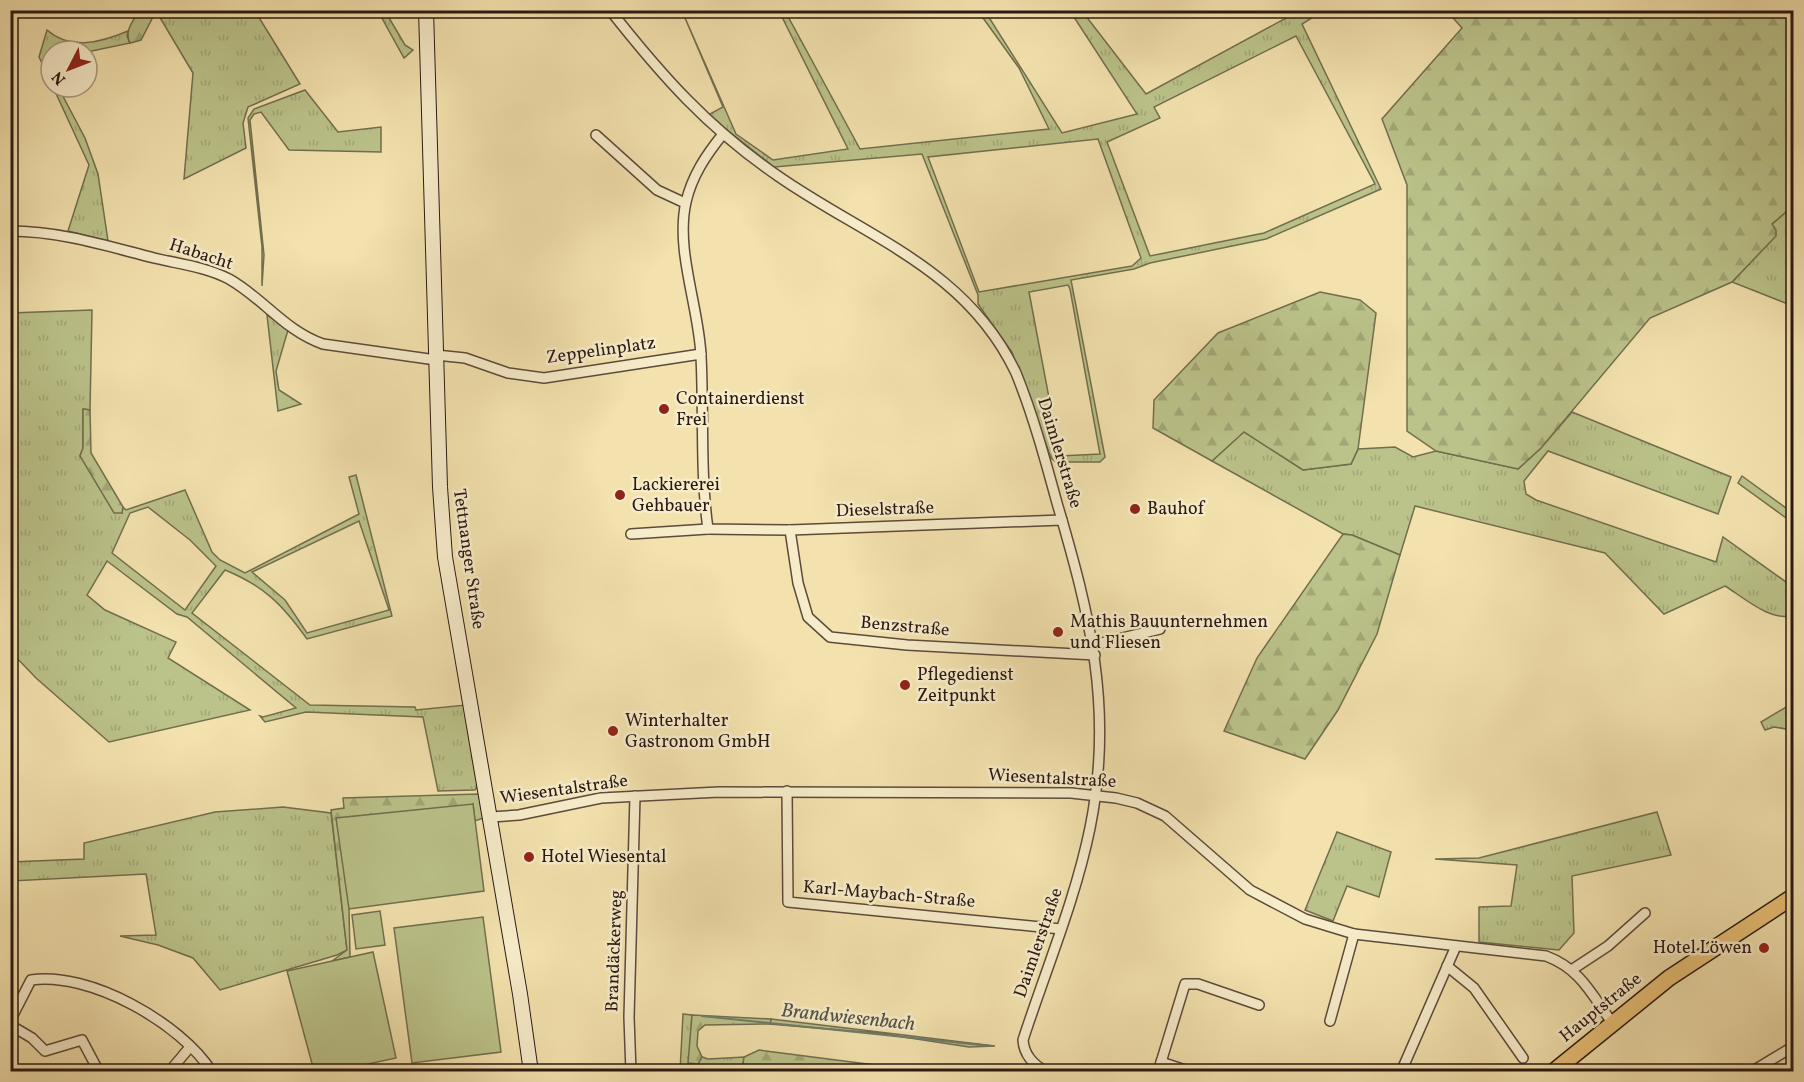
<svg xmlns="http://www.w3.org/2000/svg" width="1804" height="1082" font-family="Vollkorn,serif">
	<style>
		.grass { fill: url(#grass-tufts); stroke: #726e4e; stroke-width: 1.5; fill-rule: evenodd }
		.forest { fill: url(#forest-firs); stroke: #726e4e; stroke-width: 1.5 }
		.pitch { fill: #bbc38a; stroke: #726e4e; stroke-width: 1.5 }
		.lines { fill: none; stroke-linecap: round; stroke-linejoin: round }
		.stream { stroke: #6e7c6c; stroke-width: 2 }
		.minor-casing { stroke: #5c4b3a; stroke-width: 12 }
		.secondary-casing { stroke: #2a1913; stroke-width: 16 }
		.primary-casing { stroke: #2a1913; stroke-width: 18 }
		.minor { stroke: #f7ecca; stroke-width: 9 }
		.secondary { stroke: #f7ecca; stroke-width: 14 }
		.primary { stroke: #eac177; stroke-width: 15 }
		.poi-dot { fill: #8f2418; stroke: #f7ecca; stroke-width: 2 }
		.labels { text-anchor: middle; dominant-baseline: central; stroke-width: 5; stroke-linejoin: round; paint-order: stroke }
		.street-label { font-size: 18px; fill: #2a1913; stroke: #f7ecca }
		.poi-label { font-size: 18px; fill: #2a1913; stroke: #f7ecca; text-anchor: start }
		.water-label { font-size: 20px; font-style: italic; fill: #525347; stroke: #f7ecca }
	</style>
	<defs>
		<pattern id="grass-tufts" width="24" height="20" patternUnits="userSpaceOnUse" patternTransform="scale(1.5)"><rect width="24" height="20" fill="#bbc38a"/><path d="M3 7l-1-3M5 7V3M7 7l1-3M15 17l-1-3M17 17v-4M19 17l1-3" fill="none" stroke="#a1a776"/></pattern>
		<pattern id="forest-firs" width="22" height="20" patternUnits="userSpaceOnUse" patternTransform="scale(1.5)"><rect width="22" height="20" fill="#bbc38a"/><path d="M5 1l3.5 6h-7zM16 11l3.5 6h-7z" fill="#a1a776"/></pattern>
	</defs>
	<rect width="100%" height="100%" fill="#f3e2ae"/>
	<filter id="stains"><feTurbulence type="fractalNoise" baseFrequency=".00333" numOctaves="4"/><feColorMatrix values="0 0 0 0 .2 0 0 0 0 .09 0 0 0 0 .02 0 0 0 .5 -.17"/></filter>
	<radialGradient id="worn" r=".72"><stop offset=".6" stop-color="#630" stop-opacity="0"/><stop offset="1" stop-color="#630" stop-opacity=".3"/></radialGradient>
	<!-- grass -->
	<g class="grass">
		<path d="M156 11H255L300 84 248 107 243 123 246 148 184 179 193 73Z"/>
		<path d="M378 11H385L405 45 413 50 404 58Z"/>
		<path d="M682 11 736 134 773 160 848 149 779 11H785L860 149 1049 129 1019 68 978 11H985L1062 133 1137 114 1070 11H1082L1146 94 1299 11H1323L1302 24 1381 189 1266 239 1150 263 1134 269 1071 280 1105 457 1100 462H1056L1051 458 1012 352 978 304V295L922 154 774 167 708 115 723 107ZM1296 36 1375 184 1264 233 1150 256 1107 142 1160 118 1154 107ZM1098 139 1141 258 1132 266 979 292 928 157ZM1068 285 1070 289 1100 454 1060 456 1029 292Z"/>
		<path d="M47 30C71 51 102 42 128 31L127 36 130 43 87 52 51 51V60L45 62 51 73V82L39 57Z"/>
		<path d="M53 87H58L85 138 98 174 108 241 68 231 89 165Z"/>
		<path d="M305 90 338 132 381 127V152L289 150 261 112 254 114 250 120 264 255 262 286V247L248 118 254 109Z"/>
		<path d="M1793 206V306L1732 282 1775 236 1771 225Z"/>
		<path d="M92 310 90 410 83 409V448L80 456 122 513 123 507 126 510 185 490 212 552 220 560 245 573 359 514 349 477 356 475 392 616 307 639C282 604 264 586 225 570L192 613 310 705 415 707 416 710 466 705 478 786 475 790 438 791 423 717 306 712 265 722 260 716 263 717 296 708 187 617 177 614 107 561 87 595 105 610 176 642 168 658 250 710 109 742 36 678 11 652 10 313ZM148 507 190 540 216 566 185 610 112 553 130 513ZM359 521 389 610 307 633 285 600 252 572Z"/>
		<path d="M267 315 288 330 276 371 279 390 301 404 278 411Z"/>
		<path d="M1572 412 1731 477 1718 514 1548 451 1524 481 1526 494 1536 500 1716 562 1723 537 1793 587V615C1772 623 1743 597 1725 586L1664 614 1605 553 1415 506 1400 555 1352 535 1343 534 1212 461 1244 431 1303 470 1351 464 1358 449 1395 447 1413 457 1436 451 1518 469 1541 448Z"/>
		<path d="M1742 476 1793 513V523L1738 483Z"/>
		<path d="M1793 703V730L1774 727 1765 730 1761 722Z"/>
		<path d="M283 807 331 813 347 950 337 955 220 990 193 958 158 945 120 936 156 935 146 874 11 881 10 862 84 859V843L215 812Z"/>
		<path d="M1657 812 1671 855 1572 876 1574 933 1559 950 1479 942V907L1511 906 1517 865 1435 859 1479 858Z"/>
		<path d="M1337 832 1391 852 1379 897 1347 886 1333 921 1305 910Z"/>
		<path d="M683 1014 692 1015 689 1063 698 1064 702 1057 708 1059 744 1057 742 1071 680 1072Z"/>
		<path d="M771 1019 995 1046 969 1047 877 1033 770 1024Z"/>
	</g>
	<!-- forest -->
	<g class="forest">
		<path d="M139 11H156L141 40 130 43C124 31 133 21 139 11Z"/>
		<path d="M1447 11H1793V206L1772 224 1776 230V236L1732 282 1650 318 1541 448 1518 469 1436 451 1407 431V185L1382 119 1462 28Z"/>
		<path d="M1320 292 1360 300 1376 313 1358 449 1351 464 1303 470 1244 432 1212 461 1153 428 1154 400 1218 333Z"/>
		<path d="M83 409 90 410 91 453 123 507 122 513H114L80 456 83 448Z"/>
		<path d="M1343 534 1352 535 1400 555 1377 634 1338 710 1305 759 1224 731 1257 658Z"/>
		<path d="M479 794 483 818 475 821 473 804 349 909 350 957 332 961 347 950 331 810 344 808 343 798Z"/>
		<path d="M692 1015 771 1019 770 1024 705 1025 698 1031 697 1046 702 1057 698 1064 688 1063Z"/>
		<path d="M759 1050 883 1066 898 1071 783 1072 758 1067 757 1071H742L744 1057Z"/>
	</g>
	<!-- pitch -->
	<g class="pitch">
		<path d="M473 804 484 891 349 909 336 818Z"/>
		<path d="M380 911 385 945 356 949 352 915Z"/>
		<path d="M483 917 501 1052 412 1063 394 928Z"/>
		<path d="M373 952 396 1058 336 1071H314L287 971Z"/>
	</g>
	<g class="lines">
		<!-- stream -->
		<g class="stream">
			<path d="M702 1016 991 1046"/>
			<path d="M1015 1072 1016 1070"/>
		</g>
		<!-- minor casing -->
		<g class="minor-casing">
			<g id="minor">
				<path d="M610 10C662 76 708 128 778 176 867 238 966 268 1016 373 1033 415 1045 459 1057 503 1090 615 1114 710 1090 828 1075 901 1046 969 1023 1040 1024 1055 1033 1064 1046 1072"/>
				<path d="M723 134C706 155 692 176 686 202 675 250 699 307 701 356 704 414 700 472 708 529L790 530 1062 520"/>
				<path d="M596 135 657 190 685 203"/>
				<path d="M10 231C60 231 107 246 154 258 179 264 206 267 229 279 263 298 285 331 323 344L436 360"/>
				<path d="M436 355 465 358 508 373 544 378 701 354"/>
				<path d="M790 530 798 583 808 617 830 637 907 645 1095 655"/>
				<path d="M631 534 708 529"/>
				<path d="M1093 645 1160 629"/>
				<path d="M787 791 788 902 1061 929"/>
				<path d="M491 817 519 815 601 798 719 792 1071 793 1116 798 1137 803 1165 816 1250 890 1305 919 1354 934 1546 956C1581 969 1592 995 1613 1024"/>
				<path d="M1447 966 1474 988 1523 1058"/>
				<path d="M1573 969 1608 946 1645 913"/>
				<path d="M10 1021 31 980C89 971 181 1023 212 1072"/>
				<path d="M1330 1021 1354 934"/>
				<path d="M10 1025 32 1038 45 1051 82 1040 99 1072"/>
				<path d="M1161 1062 1191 1072"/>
				<path d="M10 1063 14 1072"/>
				<path d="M169 1072 190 1047"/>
				<path d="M631 1072 629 1017 635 796"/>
				<path d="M1158 1072 1185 984H1198L1259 1005"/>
				<path d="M1401 1072 1456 946"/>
				<path d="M1751 1072 1794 1046"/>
			</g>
		</g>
		<!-- secondary casing -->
		<g class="secondary-casing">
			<path id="secondary" d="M426 10 440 487 445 557 520 994 531 1072"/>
		</g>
		<!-- primary casing -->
		<g class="primary-casing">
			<path id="primary" d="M1553 1072 1669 978 1794 896"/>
		</g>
		<!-- minor -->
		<use href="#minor" class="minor"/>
		<!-- secondary -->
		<use href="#secondary" class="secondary"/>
		<!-- primary -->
		<use href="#primary" class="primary"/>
	</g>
	<!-- markers -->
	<g class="poi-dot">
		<circle cx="664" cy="409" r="6"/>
		<circle cx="620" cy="495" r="6"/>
		<circle cx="1135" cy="509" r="6"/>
		<circle cx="1058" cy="632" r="6"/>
		<circle cx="905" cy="685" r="6"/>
		<circle cx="613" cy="731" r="6"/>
		<circle cx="529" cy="857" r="6"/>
		<circle cx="1764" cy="948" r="6"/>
	</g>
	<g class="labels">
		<!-- street labels -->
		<g class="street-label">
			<text transform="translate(201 255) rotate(18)">Habacht</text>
			<text transform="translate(601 351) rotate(-8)">Zeppelinplatz</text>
			<text transform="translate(1059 453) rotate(73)">Daimlerstraße</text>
			<text transform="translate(885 510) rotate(-2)">Dieselstraße</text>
			<text transform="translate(468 559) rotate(82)">Tettnanger Straße</text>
			<text transform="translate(905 627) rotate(5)">Benzstraße</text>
			<text transform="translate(1052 779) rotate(3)">Wiesentalstraße</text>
			<text transform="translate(564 790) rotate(-8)">Wiesentalstraße</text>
			<text transform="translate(889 895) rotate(5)">Karl-Maybach-Straße</text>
			<text transform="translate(1039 943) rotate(-71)">Daimlerstraße</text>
			<text transform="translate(615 951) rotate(-88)">Brandäckerweg</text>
			<text transform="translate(1601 1008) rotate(-39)">Hauptstraße</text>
		</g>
		<!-- poi labels -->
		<g class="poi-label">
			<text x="676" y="399">Containerdienst<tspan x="676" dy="21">Frei</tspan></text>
			<text x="632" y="485">Lackiererei<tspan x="632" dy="21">Gehbauer</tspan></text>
			<text x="1147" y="509">Bauhof</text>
			<text x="1070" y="622">Mathis Bauunternehmen<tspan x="1070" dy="21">und Fliesen</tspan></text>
			<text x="917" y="675">Pflegedienst<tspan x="917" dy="21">Zeitpunkt</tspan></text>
			<text x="625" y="721">Winterhalter<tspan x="625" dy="21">Gastronom GmbH</tspan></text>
			<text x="541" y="857">Hotel Wiesental</text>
			<text x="1752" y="948" text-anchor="end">Hotel Löwen</text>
		</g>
		<!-- water labels -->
		<g class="water-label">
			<text transform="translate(848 1018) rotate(6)">Brandwiesenbach</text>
		</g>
	</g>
	<!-- margin -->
	<rect width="1804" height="1082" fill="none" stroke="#f3e2ae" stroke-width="36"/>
	<rect x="12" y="12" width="1780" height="1058" fill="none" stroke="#2a1913" stroke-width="3"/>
	<rect x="18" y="18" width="1768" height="1046" fill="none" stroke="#2a1913" stroke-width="1.5"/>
	<!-- north arrow -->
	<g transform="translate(69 69) rotate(228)"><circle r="28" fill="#f7ecca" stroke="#a59881" stroke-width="1.5"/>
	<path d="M0-4.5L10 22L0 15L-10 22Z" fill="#8f2418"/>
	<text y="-9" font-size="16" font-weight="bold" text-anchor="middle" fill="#2a1913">N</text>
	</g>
	<rect width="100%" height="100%" filter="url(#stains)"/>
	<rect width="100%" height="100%" fill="url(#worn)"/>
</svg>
